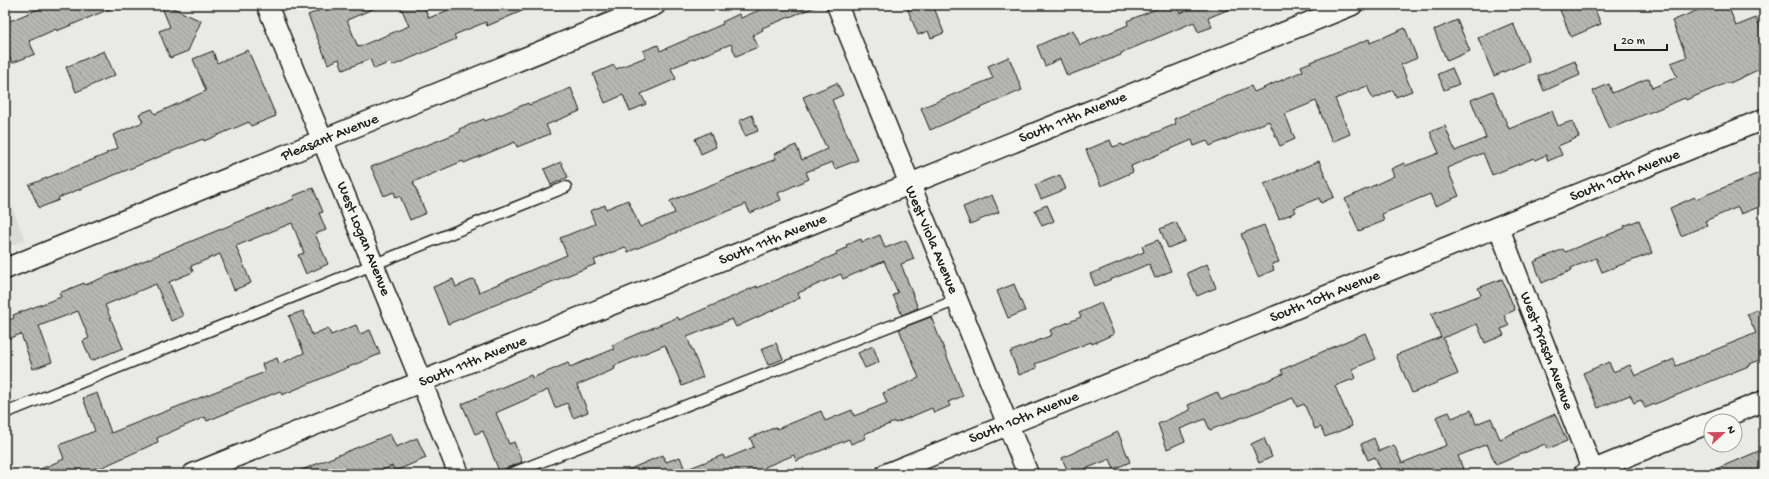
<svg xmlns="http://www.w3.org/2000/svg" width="1769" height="479" font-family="'Gochi Hand',sans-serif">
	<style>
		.built { fill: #dadad6 }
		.building { fill: url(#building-back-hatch); stroke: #1c1c1c }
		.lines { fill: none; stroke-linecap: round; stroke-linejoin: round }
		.service-casing { stroke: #1c1c1c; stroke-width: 13 }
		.minor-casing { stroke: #1c1c1c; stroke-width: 23 }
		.service { stroke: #f6f6f2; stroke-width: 10 }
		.minor { stroke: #f6f6f2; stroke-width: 20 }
		.labels { text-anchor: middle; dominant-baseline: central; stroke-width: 3; stroke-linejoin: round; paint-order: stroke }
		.street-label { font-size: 15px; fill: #1c1c1c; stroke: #f6f6f2 }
	</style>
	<defs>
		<pattern id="building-back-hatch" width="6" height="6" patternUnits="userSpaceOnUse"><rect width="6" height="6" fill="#b6b6b3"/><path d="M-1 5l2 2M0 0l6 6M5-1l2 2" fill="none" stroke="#9c9c99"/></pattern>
	</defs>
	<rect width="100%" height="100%" fill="#e9e9e5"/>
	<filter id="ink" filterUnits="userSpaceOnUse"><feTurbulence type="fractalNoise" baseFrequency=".025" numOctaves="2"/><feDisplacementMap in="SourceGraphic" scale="8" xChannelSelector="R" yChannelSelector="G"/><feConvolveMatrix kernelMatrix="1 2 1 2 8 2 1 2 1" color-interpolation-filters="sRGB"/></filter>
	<g filter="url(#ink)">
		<!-- built -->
		<path class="built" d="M5 190 25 240 5 248Z"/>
		<!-- building -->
		<g class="building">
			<path d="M48 5H119L57 31 56 29 29 41 35 54 12 63 5 45V23Z"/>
			<path d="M161 5H166L201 21 188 51 170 58 159 31 170 27Z"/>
			<path d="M332 5H382L347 20 358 47 409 26 400 5H423L429 18 460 5H536L487 26 486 22 454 35 456 39 392 66 391 62 374 69 370 59 343 70 339 59 328 64 308 15Z"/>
			<path d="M771 5 817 6 762 28 763 30 753 35 758 47 736 56 731 44 671 68 676 79 641 94 646 104 630 111 623 95 605 103 593 74 614 65 616 69 646 57 643 51 658 45 660 51 723 24 722 22 739 14 741 18Z"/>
			<path d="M906 5H933L944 33 931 38 928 31 918 35Z"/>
			<path d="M1166 5H1176L1180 13 1200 5H1239L1208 18 1212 27 1198 32 1194 22 1121 53V55L1067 76 1060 59 1045 66 1037 46 1073 30 1080 45 1128 25 1127 21Z"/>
			<path d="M1558 5H1593L1601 24 1571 37Z"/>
			<path d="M1710 5H1728L1736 26 1756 18 1764 36V67L1730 83 1729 82 1686 100 1685 98 1609 129 1593 91 1609 84 1612 93 1649 78 1652 88 1677 77 1671 63 1687 57 1672 21Z"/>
			<path d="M1457 20 1470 51 1447 61 1434 30Z"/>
			<path d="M1513 23 1529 61 1494 76 1478 38Z"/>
			<path d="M1405 28 1417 58 1401 65 1412 91 1396 97 1393 90 1373 99 1367 86 1335 99 1350 134 1332 142 1316 101 1285 114 1295 139 1280 146 1269 121 1210 146 1207 141 1194 146 1192 140 1131 166 1133 172 1101 186 1086 150 1110 140 1113 147 1122 144 1123 146 1176 124 1174 119 1251 86 1254 92 1303 71 1301 66 1369 39 1370 43Z"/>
			<path d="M248 50 276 116 251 126 249 122 204 141 203 139 58 198 59 200 39 208 29 185 107 154 106 153 118 148 113 135 143 122 139 114 152 109 155 114 206 91 193 59 213 51 217 63Z"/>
			<path d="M104 51 115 75 76 92 66 67Z"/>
			<path d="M1009 57 1022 90 930 130 921 108 993 78 988 66Z"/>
			<path d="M1575 61 1580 75 1544 91 1538 76Z"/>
			<path d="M1452 68 1459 84 1444 90 1438 74Z"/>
			<path d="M837 83 843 95 832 100 858 160 835 169 832 162 806 172 809 179 778 193 781 200 750 213 746 204 628 252 625 247 594 260 596 264 448 324 433 287 453 279 456 287 474 279 479 292 567 255 560 238 595 224 590 211 605 205 606 209 628 200 640 227 675 213 670 201 776 159 774 154 796 145 802 160 827 149 803 97Z"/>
			<path d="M571 88 580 111 546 125 550 134 517 147 515 142 464 163 463 161 413 182 426 213 410 220 400 196 396 198 394 192 384 196 371 167 460 132 459 129 484 119 485 121 528 103 529 105Z"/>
			<path d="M1493 91 1509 129 1552 111 1558 126 1572 121 1579 137 1558 146 1562 155 1548 161 1546 155 1535 160 1534 158 1492 175 1483 153 1447 168 1459 196 1435 206 1430 194 1382 214 1384 221 1359 231 1345 199 1394 176 1391 169 1404 163 1405 166 1439 153 1430 132 1445 126 1455 151 1486 138 1471 100Z"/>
			<path d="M752 115 758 131 745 136 739 121Z"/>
			<path d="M710 132 716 147 701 154 695 139Z"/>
			<path d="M1319 161 1334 197 1321 203 1319 198 1294 208 1296 212 1279 219 1264 184Z"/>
			<path d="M561 162 568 177 551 185 544 169Z"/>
			<path d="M1764 171V205L1741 214 1738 207 1705 221 1707 225 1681 236 1670 208 1695 197 1696 199Z"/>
			<path d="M1060 175 1066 189 1041 199 1035 185Z"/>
			<path d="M313 188 323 212 319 213 326 230 315 234 328 264 306 274 298 255 304 253 292 223 236 246 251 283 234 290 220 254 191 266 193 272 169 282 183 316 171 321 156 284 105 305 123 348 91 361 83 341 89 338 78 311 39 326 52 362 33 369 21 334 5 340V322L14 318 13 315 61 297 59 293 84 283 85 285 294 199 293 196Z"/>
			<path d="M992 195 999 212 970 224 963 207Z"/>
			<path d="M1047 205 1054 221 1042 226 1035 210Z"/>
			<path d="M1639 220 1652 253 1602 272 1596 258 1571 268 1572 270 1542 283 1534 262 1563 249 1565 252 1625 228 1624 226Z"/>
			<path d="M1176 222 1185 241 1168 248 1160 229Z"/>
			<path d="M1264 225 1279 262 1272 264 1274 270 1258 277 1241 234Z"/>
			<path d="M880 235 885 248 906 240 914 259 901 264 918 308 902 315 893 295 898 293 884 261 843 279 841 274 798 293 800 298 736 327 732 319 687 337 703 377 682 386 665 345 614 366 615 369 577 385 588 412 573 418 567 403 555 408 548 390 500 411 496 413 509 444 514 442 522 462 499 471 483 431 475 434 462 404 531 375 532 378 568 363 570 367 614 349 612 345 678 317 679 320 757 286V288L799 270 837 254 836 252 847 248 846 245 861 239 862 242Z"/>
			<path d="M1158 240 1171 271 1155 278 1149 264 1095 286 1090 274 1144 252 1142 246Z"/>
			<path d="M1207 264 1216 288 1197 296 1187 273Z"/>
			<path d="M1502 279 1515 310 1504 315 1509 326 1501 329 1504 335 1485 343 1477 324 1443 338 1458 374 1412 393 1396 355 1441 337 1431 314 1481 295 1478 288Z"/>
			<path d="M1014 284 1025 311 1008 318 997 291Z"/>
			<path d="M1101 303 1114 334 1092 344 1091 342 1035 364 1037 368 1019 375 1010 352 1052 335 1050 330 1081 317 1079 313Z"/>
			<path d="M1761 308 1764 316V358L1750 364 1751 365 1645 408 1641 400 1634 403 1630 395 1598 408 1583 373 1609 362 1613 372 1630 365 1635 376 1674 359 1676 366 1756 333 1747 314Z"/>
			<path d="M303 311 312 335 328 328 331 335 356 325 360 334 370 330 380 354 282 395 280 391 207 421 205 417 157 438 158 442 96 470V468L81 474H29L64 459 59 445 95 431 83 398 97 393 111 433 265 372 262 364 277 358 279 364 304 353 289 316Z"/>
			<path d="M931 317 963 396 948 402 950 406 934 413 932 408 896 423 895 422 864 434 866 438 851 444 849 439 796 461 794 455 765 467 768 474H618L663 455 666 462 680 457 685 470 723 455 725 459 754 447 750 438 776 427 777 429 821 411 825 421 852 410 854 416 887 403 883 393 919 378 899 329Z"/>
			<path d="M1365 333 1376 359 1352 369 1356 378 1335 386 1352 426 1325 437 1321 427 1315 429 1304 404 1297 407 1293 398 1210 430 1205 419 1180 429 1185 441 1167 449 1158 424 1190 410 1188 405 1217 392 1221 400 1283 374 1281 370Z"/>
			<path d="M776 343 783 359 768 365 761 349Z"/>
			<path d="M873 346 879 362 865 368 858 353Z"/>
			<path d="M1471 410 1476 424 1491 418 1500 439 1555 414 1567 441 1547 449 1545 444 1496 465 1487 444 1458 456 1465 474H1377L1382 472 1375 457 1368 460 1361 444 1374 438 1379 451 1394 445 1402 463 1447 445 1436 417 1449 412 1452 418Z"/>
			<path d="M1118 432 1130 462 1114 469 1110 459 1085 469 1087 474H1069L1062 458Z"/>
			<path d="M390 434 396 447 417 438 426 458 395 471 392 466 373 474H292Z"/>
			<path d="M1264 438 1272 457 1259 463 1251 444Z"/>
			<path d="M1759 451 1764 464V474H1704Z"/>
		</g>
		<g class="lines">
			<!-- service casing -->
			<g class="service-casing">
				<g id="service">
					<path d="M5 413 566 187"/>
					<path d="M510 474 957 300"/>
				</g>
			</g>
			<!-- minor casing -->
			<g class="minor-casing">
				<g id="minor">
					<path d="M267 5 459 474"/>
					<path d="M837 5 1028 474"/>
					<path d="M1499 228 1594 474"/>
					<path d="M5 269 655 5"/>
					<path d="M1714 421 1764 401"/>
					<path d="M193 474 1352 5"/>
					<path d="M886 474 1764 119"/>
					<path d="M1584 474 1711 422"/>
				</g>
			</g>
			<!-- service -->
			<use href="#service" class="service"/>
			<!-- minor -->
			<use href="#minor" class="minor"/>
		</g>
	</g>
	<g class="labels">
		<!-- street labels -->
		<g class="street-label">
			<text transform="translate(1073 118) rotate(-22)">South 11th Avenue</text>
			<text transform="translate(330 138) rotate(-22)">Pleasant Avenue</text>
			<text transform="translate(1625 176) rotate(-22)">South 10th Avenue</text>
			<text transform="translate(363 239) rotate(68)">West Logan Avenue</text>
			<text transform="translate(773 240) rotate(-22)">South 11th Avenue</text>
			<text transform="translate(931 240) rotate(67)">West Viola Avenue</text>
			<text transform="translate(1325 297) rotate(-22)">South 10th Avenue</text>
			<text transform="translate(1546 351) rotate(69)">West Prasch Avenue</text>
			<text transform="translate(473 362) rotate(-22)">South 11th Avenue</text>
			<text transform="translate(1024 418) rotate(-22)">South 10th Avenue</text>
		</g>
	</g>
	<!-- margin -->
	<rect width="1769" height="479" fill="none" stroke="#f6f6f2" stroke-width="20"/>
	<rect x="10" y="10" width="1749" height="459" fill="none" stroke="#1c1c1c" stroke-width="1.5" filter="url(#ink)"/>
	<!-- north arrow -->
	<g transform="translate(1723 433) rotate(68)"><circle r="19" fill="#f6f6f2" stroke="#9f9f9c"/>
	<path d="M0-3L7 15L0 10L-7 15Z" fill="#d1495b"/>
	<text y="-6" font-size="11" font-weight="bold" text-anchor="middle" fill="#1c1c1c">N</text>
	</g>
	<!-- scale -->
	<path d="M1615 44v6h52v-6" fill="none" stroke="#1c1c1c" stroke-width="2"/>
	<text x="1621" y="44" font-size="12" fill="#1c1c1c" stroke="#f6f6f2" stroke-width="3" paint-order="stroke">20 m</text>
</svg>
